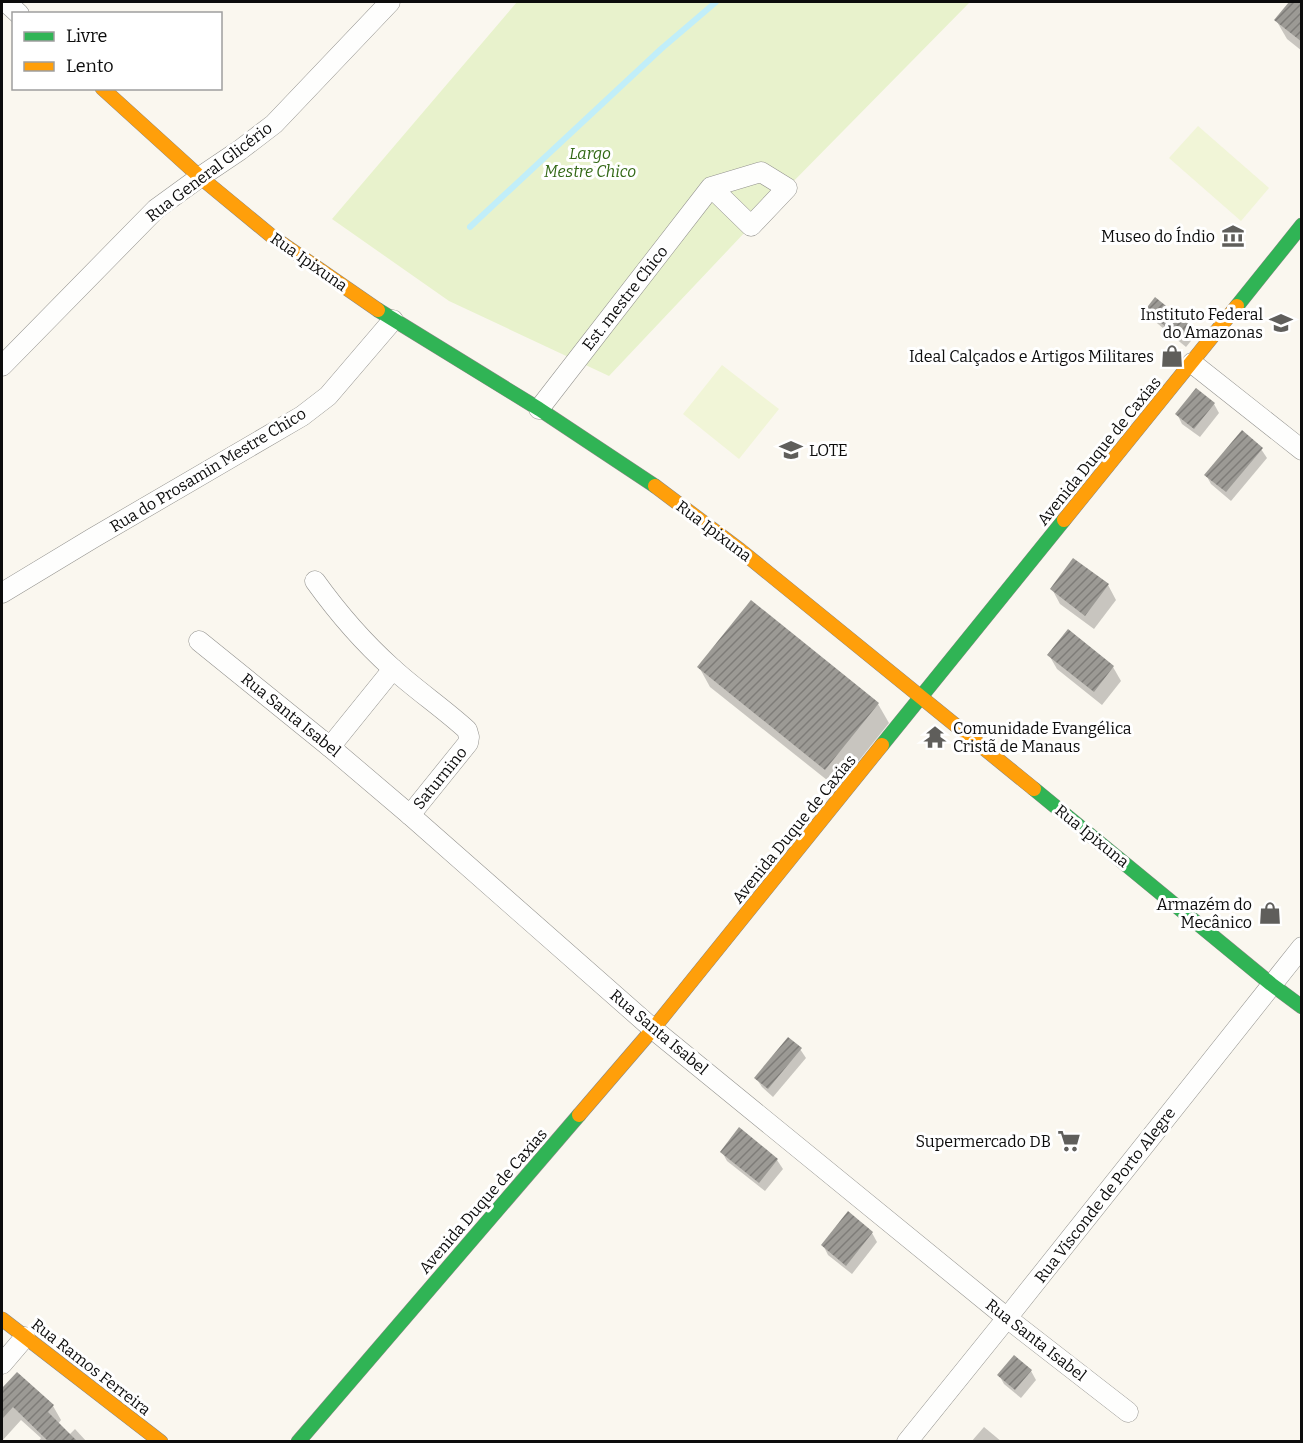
<svg xmlns="http://www.w3.org/2000/svg" width="1303" height="1443" font-family="Bitter,serif">
	<style>
		.grass { fill: #e8f2cc }
		.pitch { fill: #f1f5d7 }
		.shadow { fill: #0003 }
		.lines { fill: none; stroke-linecap: round; stroke-linejoin: round }
		.stream { stroke: #c1eef9; stroke-width: 6 }
		.building { fill: url(#building-hatch) }
		.street-casing { stroke: #93928e; stroke-width: 21 }
		.fast-casing { stroke: #8a8885; stroke-width: 15 }
		.slow-casing { stroke: #8a8885; stroke-width: 15 }
		.street { stroke: #fefefd; stroke-width: 20 }
		.fast { stroke: #30b455; stroke-width: 14 }
		.slow { stroke: #ff9f0a; stroke-width: 14 }
		.labels { text-anchor: middle; dominant-baseline: central; stroke-width: 6; stroke-linejoin: round; paint-order: stroke }
		.park-label { font-size: 16px; font-style: italic; fill: #336916; stroke: #fff }
		.street-label { font-size: 16px; fill: #0c0c0c; stroke: #fff }
		.poi-label { font-size: 16px; fill: #0c0c0c; stroke: #fff; text-anchor: end }
	</style>
	<defs>
		<pattern id="building-hatch" width="6" height="6" patternUnits="userSpaceOnUse" patternTransform="scale(1.5)"><rect width="6" height="6" fill="#9c9a95"/><path d="M-1 1l2-2M0 6l6-6M5 7l2-2" fill="none" stroke="#7e7c78"/></pattern>
	</defs>
	<rect width="100%" height="100%" fill="#faf7ef"/>
	<!-- grass -->
	<path class="grass" d="M517 2H970L781 194 609 376 449 301 332 219Z"/>
	<!-- pitch -->
	<g class="pitch">
		<path d="M1198 126 1269 188 1241 221 1169 158Z"/>
		<path d="M722 365 779 409 739 459 683 414Z"/>
	</g>
	<!-- shadow -->
	<g class="shadow">
		<path d="M1291 2H1302V51L1287 39 1276 20Z"/>
		<path d="M1146 310 1190 327 1195 336 1186 347 1152 319Z"/>
		<path d="M1214 404 1219 413 1200 437 1182 424 1177 414Z"/>
		<path d="M1261 449 1267 458 1231 501 1211 484 1206 475Z"/>
		<path d="M1108 585 1116 600 1094 629 1060 604 1052 589Z"/>
		<path d="M1049 655 1113 667 1121 681 1102 705 1057 669Z"/>
		<path d="M699 667 878 704 889 723 837 788 710 687Z"/>
		<path d="M800 1049 806 1058 773 1097 762 1087 756 1078Z"/>
		<path d="M722 1152 777 1160 783 1169 765 1191 727 1161Z"/>
		<path d="M872 1233 877 1242 852 1274 828 1255 823 1245Z"/>
		<path d="M1031 1371 1036 1380 1021 1398 1004 1384 999 1375Z"/>
		<path d="M17 1374 53 1406 61 1420 58 1424 69 1435 75 1429 87 1442H38L41 1438 21 1420 2 1441V1391Z"/>
		<path d="M984 1427 1002 1442H971Z"/>
	</g>
	<g class="lines">
		<!-- stream -->
		<path class="stream" d="M470 227 661 49 716 2"/>
	</g>
	<!-- building -->
	<g class="building">
		<path d="M1289 2H1302V42L1274 20Z"/>
		<path d="M1155 297 1191 326 1181 339 1145 310Z"/>
		<path d="M1196 388 1215 403 1194 429 1175 414Z"/>
		<path d="M1242 430 1263 448 1226 492 1204 475Z"/>
		<path d="M1073 558 1109 584 1085 616 1050 589Z"/>
		<path d="M751 600 879 703 825 770 697 667Z"/>
		<path d="M1068 629 1114 666 1094 692 1047 655Z"/>
		<path d="M788 1037 802 1048 768 1089 754 1078Z"/>
		<path d="M739 1127 778 1159 759 1183 720 1152Z"/>
		<path d="M848 1211 873 1232 846 1266 821 1245Z"/>
		<path d="M1014 1355 1032 1370 1015 1390 997 1375Z"/>
		<path d="M17 1372 54 1405 48 1412 78 1442H49L13 1407 2 1419V1388Z"/>
	</g>
	<g class="lines">
		<!-- street casing -->
		<g class="street-casing">
			<g id="street">
				<path d="M6 2 19 14"/>
				<path d="M1192 363 1302 450"/>
				<path d="M2 366 156 209 200 177 240 150 274 124 390 2"/>
				<path d="M539 409 711 187 751 226 787 188 761 172 711 187"/>
				<path d="M315 581C338 613 363 642 392 668 416 690 443 708 467 730L469 737 468 743 410 815"/>
				<path d="M2 593 93 538 302 416 328 396 393 320"/>
				<path d="M199 641 330 747 410 815 653 1029 1007 1318 1128 1412"/>
				<path d="M330 747 393 669"/>
				<path d="M2 1364 25 1337"/>
				<path d="M907 1442 1007 1318 1302 947"/>
			</g>
		</g>
		<!-- fast casing -->
		<g class="fast-casing">
			<g id="fast">
				<path d="M1237 306 1302 225"/>
				<path d="M378 310 539 409 655 486"/>
				<path d="M882 745 1064 520"/>
				<path d="M1034 789 1271 984 1302 1007"/>
				<path d="M298 1442 579 1115"/>
			</g>
		</g>
		<!-- slow casing -->
		<g class="slow-casing">
			<g id="slow">
				<path d="M102 88 200 177 274 238 378 310"/>
				<path d="M655 486 740 550 1034 789"/>
				<path d="M1064 520 1237 306"/>
				<path d="M579 1115 653 1029 882 745"/>
				<path d="M2 1319 161 1442"/>
			</g>
		</g>
		<!-- street -->
		<use href="#street" class="street"/>
		<!-- fast -->
		<use href="#fast" class="fast"/>
		<!-- slow -->
		<use href="#slow" class="slow"/>
	</g>
	<!-- icons -->
	<defs>
		<g id="museum-bare" transform="scale(1.8)"><path d="M0-6L6-3V-2H-6V-3ZM-5-1h2V3h-2ZM-1-1h2V3h-2ZM3-1h2V3H3ZM-6 4H6V6H-6Z" fill="#5f5e5b" stroke="#fff" stroke-width="2.5" paint-order="stroke"/></g>
		<g id="university-bare" transform="scale(1.8)"><path d="M0-5L7-2L0 1L-7-2ZM-4 1L0 2.5L4 1V4Q0 6-4 4Z" fill="#5f5e5b" stroke="#fff" stroke-width="2.5" paint-order="stroke"/></g>
		<g id="shop-bare" transform="scale(1.8)"><path d="M-5-2.5h2.3a2.7 3.5 0 0 1 5.4 0H5L5.5 6h-11ZM-1.5-2.5h3a1.5 2.3 0 0 0-3 0Z" fill="#5f5e5b" stroke="#fff" stroke-width="2.5" paint-order="stroke"/></g>
		<g id="school-bare" transform="scale(1.8)"><path d="M0-5L7-2L0 1L-7-2ZM-4 1L0 2.5L4 1V4Q0 6-4 4Z" fill="#5f5e5b" stroke="#fff" stroke-width="2.5" paint-order="stroke"/></g>
		<g id="temple-bare" transform="scale(1.8)"><path d="M0-6L5-2H3V0L6.5 2.5H4V6H1.5V3h-3V6H-4V2.5H-6.5L-3 0V-2H-5Z" fill="#5f5e5b" stroke="#fff" stroke-width="2.5" paint-order="stroke"/></g>
		<g id="supermarket-bare" transform="scale(1.8)"><path d="M-6-5.5h2.5l.6 2H6L4.5 2H-2.5L-4.4-4H-6ZM-1.5 3.2a1.3 1.3 0 1 0 .1 0ZM3 3.2a1.3 1.3 0 1 0 .1 0Z" fill="#5f5e5b" stroke="#fff" stroke-width="2.5" paint-order="stroke"/></g>
	</defs>
	<g fill-rule="evenodd">
		<use href="#museum-bare" x="1233" y="236"/>
		<use href="#university-bare" x="1281" y="323"/>
		<use href="#shop-bare" x="1172" y="356"/>
		<use href="#school-bare" x="791" y="450"/>
		<use href="#temple-bare" x="935" y="737"/>
		<use href="#shop-bare" x="1270" y="913"/>
		<use href="#supermarket-bare" x="1069" y="1141"/>
	</g>
	<g class="labels">
		<!-- park labels -->
		<g class="park-label">
			<text x="590" y="153">Largo<tspan x="590" dy="18">Mestre Chico</tspan></text>
		</g>
		<!-- street labels -->
		<g class="street-label">
			<text transform="translate(209 172) rotate(-37)">Rua General Glicério</text>
			<text transform="translate(309 262) rotate(35)">Rua Ipixuna</text>
			<text transform="translate(625 298) rotate(-52)">Est. mestre Chico</text>
			<text transform="translate(1099 451) rotate(-51)">Avenida Duque de Caxias</text>
			<text transform="translate(208 470) rotate(-31)">Rua do Prosamin Mestre Chico</text>
			<text transform="translate(714 531) rotate(37)">Rua Ipixuna</text>
			<text transform="translate(291 715) rotate(39)">Rua Santa Isabel</text>
			<text transform="translate(440 778) rotate(-51)">Saturnino</text>
			<text transform="translate(794 829) rotate(-51)">Avenida Duque de Caxias</text>
			<text transform="translate(1092 836) rotate(39)">Rua Ipixuna</text>
			<text transform="translate(659 1032) rotate(40)">Rua Santa Isabel</text>
			<text transform="translate(1105 1195) rotate(-52)">Rua Visconde de Porto Alegre</text>
			<text transform="translate(483 1201) rotate(-49)">Avenida Duque de Caxias</text>
			<text transform="translate(1036 1340) rotate(38)">Rua Santa Isabel</text>
			<text transform="translate(91 1367) rotate(38)">Rua Ramos Ferreira</text>
		</g>
		<!-- poi labels -->
		<g class="poi-label">
			<text x="1215" y="236">Museo do Índio</text>
			<text x="1263" y="314">Instituto Federal<tspan x="1263" dy="18">do Amazonas</tspan></text>
			<text x="1154" y="356">Ideal Calçados e Artigos Militares</text>
			<text x="809" y="450" text-anchor="start">LOTE</text>
			<text x="953" y="728" text-anchor="start">Comunidade Evangélica<tspan x="953" dy="18">Cristã de Manaus</tspan></text>
			<text x="1252" y="904">Armazém do<tspan x="1252" dy="18">Mecânico</tspan></text>
			<text x="1051" y="1141">Supermercado DB</text>
		</g>
	</g>
	<!-- border -->
	<rect width="1303" height="1443" fill="none" stroke="#0c0c0c" stroke-width="6"/>
	<!-- legend -->
	<rect x="12" y="12" width="210" height="78" fill="#ffffff" stroke="#9e9e9e" stroke-width="1.5"/>
	<rect x="24" y="32" width="30" height="9" fill="#30b455" stroke="#9e9e9e" stroke-width="1.5"/>
	<text x="66" y="42" font-size="18" fill="#0c0c0c">Livre</text>
	<rect x="24" y="62" width="30" height="9" fill="#ff9f0a" stroke="#9e9e9e" stroke-width="1.5"/>
	<text x="66" y="72" font-size="18" fill="#0c0c0c">Lento</text>
</svg>
